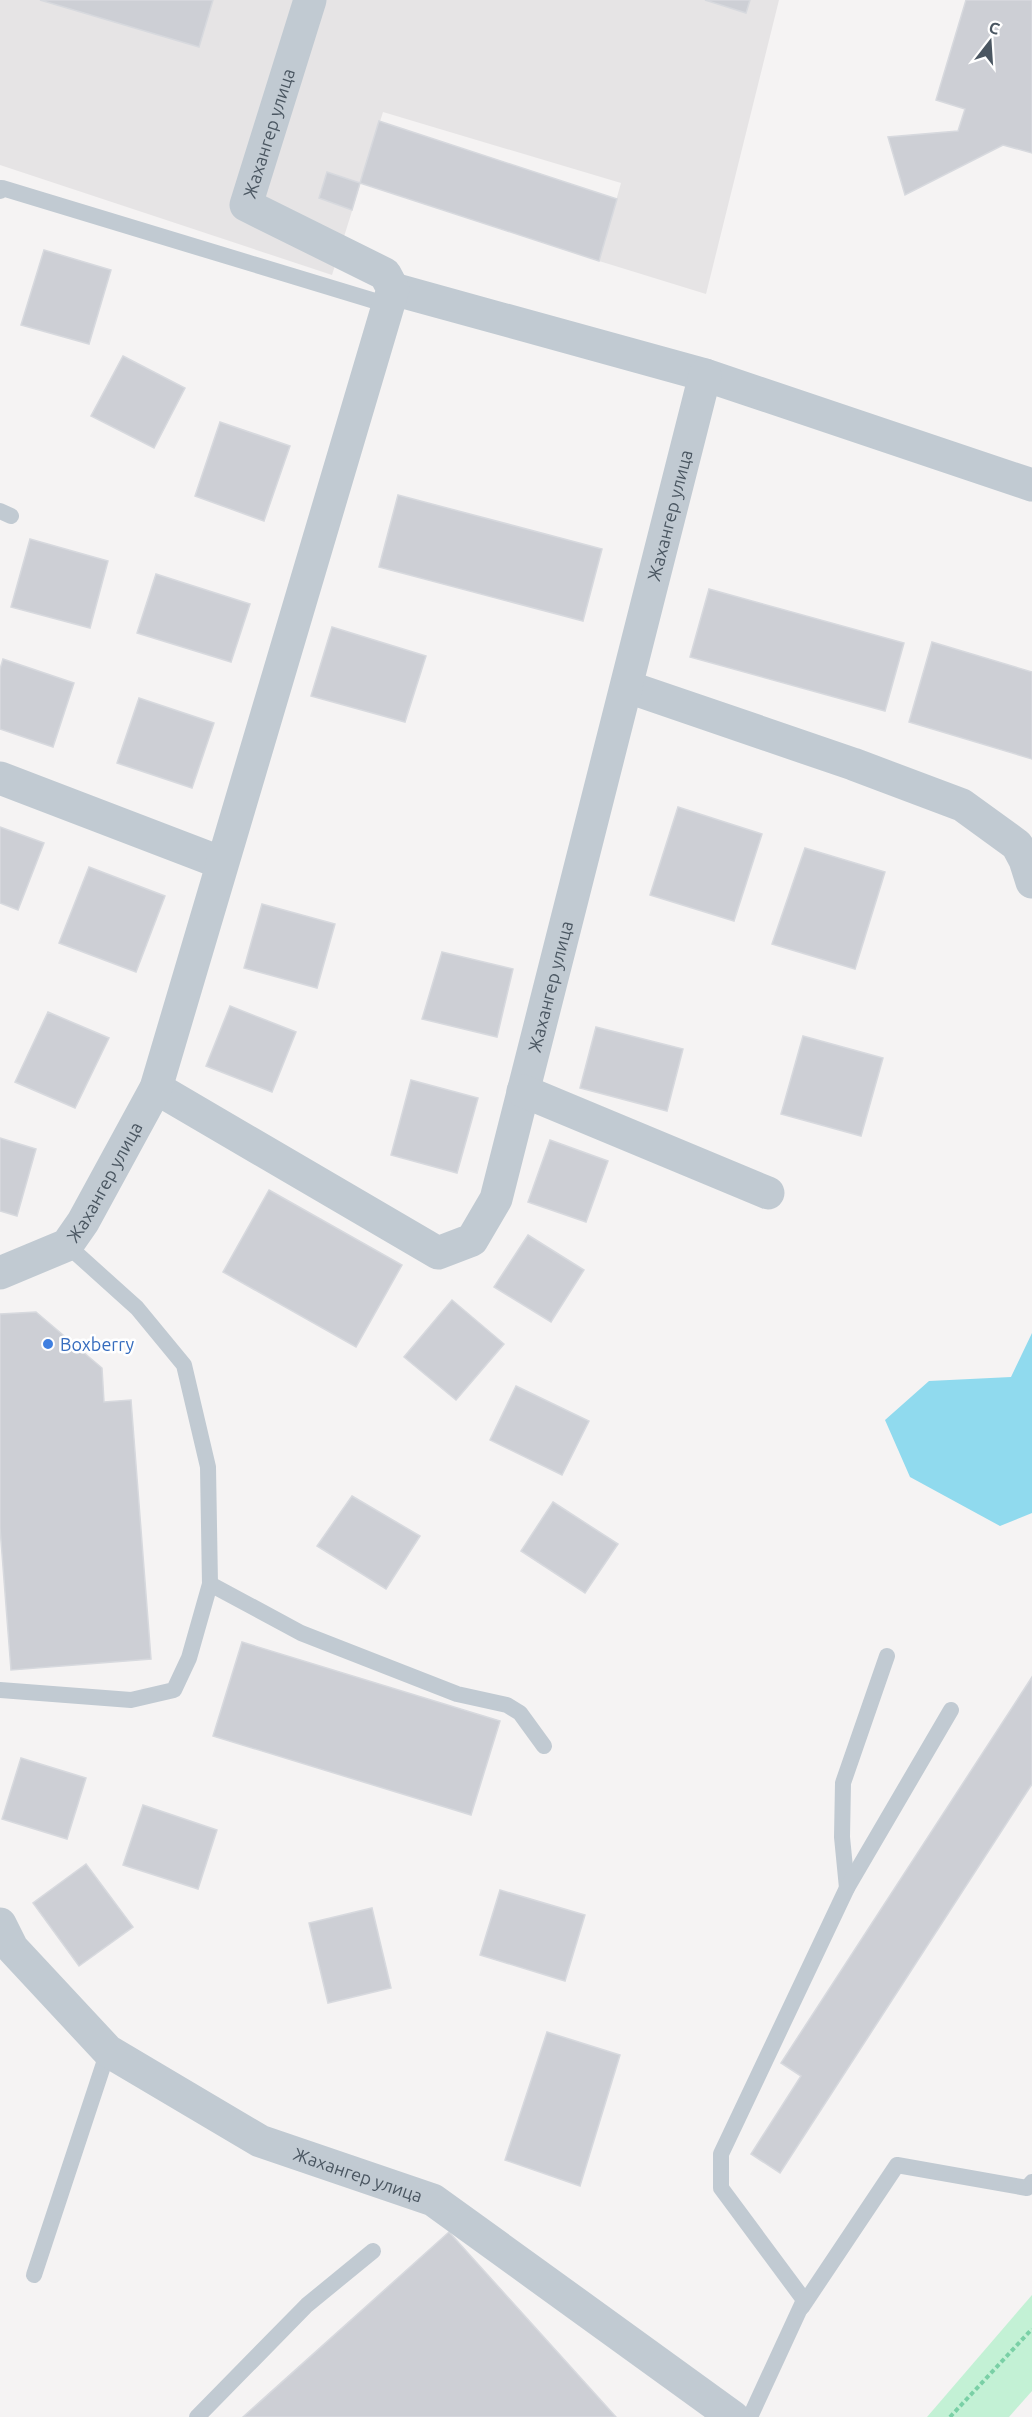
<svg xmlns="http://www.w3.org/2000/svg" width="1032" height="2417" font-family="Ubuntu,sans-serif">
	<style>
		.education { fill: #e6e4e5 }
		.green { fill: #c3f1d5 }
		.water { fill: #90daee }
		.building { fill: #cdcfd5; stroke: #d7d9de; stroke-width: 1.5 }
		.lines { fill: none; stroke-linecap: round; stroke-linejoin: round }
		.path { stroke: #7ad0a6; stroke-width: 4; stroke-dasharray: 4.5 3; stroke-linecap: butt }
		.lane { stroke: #c1cad2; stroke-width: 16 }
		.street { stroke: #c1cad2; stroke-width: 33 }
		.shop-dot { fill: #3f7fe0; stroke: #fff; stroke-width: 2 }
		.labels { text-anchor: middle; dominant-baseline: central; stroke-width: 5; stroke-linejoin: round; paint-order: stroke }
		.street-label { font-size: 18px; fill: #4a5661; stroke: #fff }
		.shop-label { font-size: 18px; fill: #366cbe; stroke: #fff; text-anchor: start }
	</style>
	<rect width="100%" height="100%" fill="#f5f3f3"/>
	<!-- education -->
	<path class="education" d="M0 0H779L706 294 599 261 621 183 383 112 332 275 0 165Z"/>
	<!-- green -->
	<path class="green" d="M1032 2295V2391L1009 2417H927Z"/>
	<!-- water -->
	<path class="water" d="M1032 1333V1513L1000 1526 910 1477 885 1420 929 1381 1011 1377Z"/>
	<!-- building -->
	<g class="building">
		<path d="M40 0H213L199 47Z"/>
		<path d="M705 0H750L746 13Z"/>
		<path d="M966 0H1032V153L1003 145 905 195 888 137 958 131 965 109 936 100Z"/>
		<path d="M379 121 617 199 599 261 360 183Z"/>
		<path d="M327 172 360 183 352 210 319 198Z"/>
		<path d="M44 250 111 270 89 344 21 325Z"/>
		<path d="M123 356 185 388 154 448 91 416Z"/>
		<path d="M220 422 290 446 264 521 195 496Z"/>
		<path d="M398 495 602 549 583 621 379 567Z"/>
		<path d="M30 539 108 561 90 628 11 607Z"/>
		<path d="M156 574 250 604 231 662 137 633Z"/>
		<path d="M709 589 904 643 885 711 690 657Z"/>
		<path d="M332 627 426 656 405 722 311 696Z"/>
		<path d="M932 642 1032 672V759L909 722Z"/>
		<path d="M3 659 74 683 53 747 0 729V669Z"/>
		<path d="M139 698 214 723 192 788 117 763Z"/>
		<path d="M678 807 762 834 734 921 650 895Z"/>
		<path d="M0 827 44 843 18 910 0 903Z"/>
		<path d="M805 848 885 872 855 969 772 944Z"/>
		<path d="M89 867 165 896 136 972 59 943Z"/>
		<path d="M262 904 335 924 317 988 244 968Z"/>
		<path d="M442 952 513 969 497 1037 422 1019Z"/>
		<path d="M230 1006 296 1032 272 1092 206 1066Z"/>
		<path d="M48 1012 109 1038 75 1108 15 1082Z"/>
		<path d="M596 1027 683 1049 667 1111 580 1088Z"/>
		<path d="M803 1036 883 1058 861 1136 781 1114Z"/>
		<path d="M411 1080 478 1098 457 1173 391 1155Z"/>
		<path d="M0 1138 36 1149 17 1216 0 1211Z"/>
		<path d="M550 1140 608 1161 586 1222 528 1202Z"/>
		<path d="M269 1190 402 1265 356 1347 223 1272Z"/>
		<path d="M528 1235 584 1270 551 1322 494 1287Z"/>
		<path d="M452 1300 504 1344 456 1400 404 1357Z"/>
		<path d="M36 1312 102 1368 104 1402 131 1400 151 1659 11 1670 0 1528V1314Z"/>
		<path d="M516 1386 589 1421 562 1475 490 1440Z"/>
		<path d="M352 1496 420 1536 386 1589 317 1546Z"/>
		<path d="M553 1502 618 1544 585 1593 521 1551Z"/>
		<path d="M242 1642 500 1721 471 1815 213 1736Z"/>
		<path d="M1032 1677V1784L780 2173 751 2154 801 2076 781 2063Z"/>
		<path d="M21 1758 86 1778 67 1839 2 1819Z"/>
		<path d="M143 1805 217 1830 198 1889 123 1865Z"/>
		<path d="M86 1864 133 1927 79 1966 33 1903Z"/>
		<path d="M500 1890 585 1915 565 1981 480 1955Z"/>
		<path d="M372 1908 391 1988 328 2003 309 1923Z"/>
		<path d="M547 2032 620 2055 580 2186 505 2160Z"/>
		<path d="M449 2232 616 2417H243Z"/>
	</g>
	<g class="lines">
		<!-- path -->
		<path class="path" d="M950 2417 1032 2329"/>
		<!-- lane -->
		<g class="lane">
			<path d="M0 191 2 188 388 305"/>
			<path d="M0 511 11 516"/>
			<path d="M210 1584 301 1633 457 1694 507 1705 520 1713 544 1746"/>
			<path d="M0 1690 131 1700 174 1690 189 1658 210 1584 208 1467 184 1365 137 1308 67 1245"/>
			<path d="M847 1888 842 1837 843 1783 887 1656"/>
			<path d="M34 2275 108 2051"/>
			<path d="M802 2307 897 2165 1027 2188 1032 2182"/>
			<path d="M197 2417 307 2305 373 2251"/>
			<path d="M750 2417 804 2300 721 2188V2154L847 1888 951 1710"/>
		</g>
		<!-- street -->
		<g class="street">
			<path d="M393 289 705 375 1032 485"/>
			<path d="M628 687 853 764 962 805 1017 845 1025 860 1032 882"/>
			<path d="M0 778 222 863"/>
			<path id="s1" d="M156 1088 438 1253 472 1240 496 1199 705 375"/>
			<path d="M523 1091 768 1193"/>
			<path id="s2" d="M0 1273 67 1245 83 1222 156 1088 393 289 385 274 246 205 310 0"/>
			<path id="s3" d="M0 1924 12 1948 108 2051 260 2141 433 2200 733 2417"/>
		</g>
	</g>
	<!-- markers -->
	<circle class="shop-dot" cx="48" cy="1344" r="6"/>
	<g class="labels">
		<!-- street labels -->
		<g class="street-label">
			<text stroke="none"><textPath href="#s2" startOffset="1334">Жахангер улица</textPath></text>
			<text stroke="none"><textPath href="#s1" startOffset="1116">Жахангер улица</textPath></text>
			<text stroke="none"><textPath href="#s1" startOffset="630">Жахангер улица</textPath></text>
			<text stroke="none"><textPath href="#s2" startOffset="146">Жахангер улица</textPath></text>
			<text stroke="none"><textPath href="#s3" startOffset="448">Жахангер улица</textPath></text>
		</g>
		<!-- shop labels -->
		<g class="shop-label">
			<text x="60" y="1344">Boxberry</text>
		</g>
	</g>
	<!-- north arrow -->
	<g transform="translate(990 42) rotate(17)" stroke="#ffffff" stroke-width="4.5" paint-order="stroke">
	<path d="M0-4.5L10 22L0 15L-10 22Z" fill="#4a5661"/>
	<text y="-9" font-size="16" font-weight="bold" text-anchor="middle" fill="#4a5661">С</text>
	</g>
</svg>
